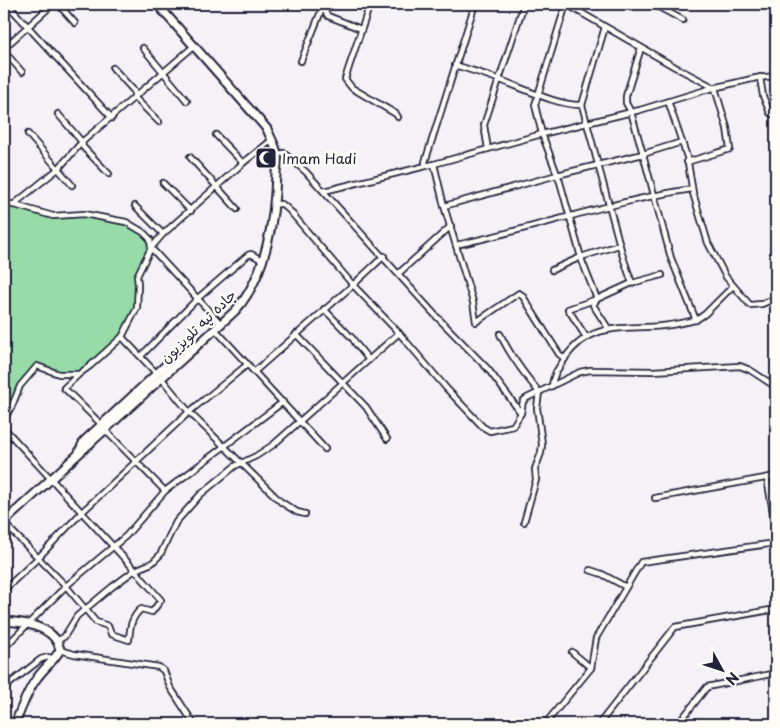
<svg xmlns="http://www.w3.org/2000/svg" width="780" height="728" font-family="'Playpen Sans','Playpen Sans Arabic',sans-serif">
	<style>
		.green { fill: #96dba8; stroke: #5c7e72 }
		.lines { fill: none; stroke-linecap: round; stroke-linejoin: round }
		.street-casing { stroke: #22223b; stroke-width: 8 }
		.secondary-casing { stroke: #22223b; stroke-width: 11 }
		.street { stroke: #fdfcf7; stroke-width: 4.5 }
		.secondary { stroke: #fdfcf7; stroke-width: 7 }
		.labels { text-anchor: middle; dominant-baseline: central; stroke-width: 5; stroke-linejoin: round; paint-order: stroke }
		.poi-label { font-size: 14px; fill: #22223b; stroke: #fdfcf7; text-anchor: start }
		.street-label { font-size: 14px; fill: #22223b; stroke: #fdfcf7 }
	</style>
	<rect width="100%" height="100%" fill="#f4f1f7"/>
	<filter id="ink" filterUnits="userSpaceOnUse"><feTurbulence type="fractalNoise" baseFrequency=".02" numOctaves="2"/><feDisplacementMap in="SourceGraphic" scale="10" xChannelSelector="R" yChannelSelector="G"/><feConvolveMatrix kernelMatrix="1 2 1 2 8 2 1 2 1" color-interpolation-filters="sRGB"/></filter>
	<g filter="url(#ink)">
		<!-- green -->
		<path class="green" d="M4 202 53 216 84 214 126 222 150 239 151 248 137 275V308L122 337 79 374H59L37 366 20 386 4 419Z"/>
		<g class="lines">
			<!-- street casing -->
			<g class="street-casing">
				<g id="street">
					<path d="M7 4 112 118"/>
					<path d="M58 4 75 23"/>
					<path d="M310 4 323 8 328 16 361 29"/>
					<path d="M370 4 345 79 352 88 396 114 398 117"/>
					<path d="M566 4 535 105 542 134 560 182 582 261 597 299 593 305 608 328"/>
					<path d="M566 4 675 67 715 88 727 128 730 149 687 162"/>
					<path d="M653 4 683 20"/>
					<path d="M605 27 582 105 623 257 632 283 662 275"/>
					<path d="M4 48 53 4"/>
					<path d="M143 48 187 101"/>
					<path d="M4 51 22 72"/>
					<path d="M301 61 324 4"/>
					<path d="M455 65C470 70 485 74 500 80 523 88 558 106 582 105"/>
					<path d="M113 68 134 91V97L159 122"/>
					<path d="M760 77 763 96 770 113 776 116"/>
					<path d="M668 101 687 157 693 193 708 243 726 277 750 305 762 304 776 298"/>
					<path d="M58 114 82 142 83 147 109 174"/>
					<path d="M28 134 72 185"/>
					<path d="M216 135 243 163"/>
					<path d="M488 149 484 125 524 4"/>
					<path d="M190 157 237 209"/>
					<path d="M434 164 444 206 473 302 476 322 519 293 522 295 559 354 565 359"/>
					<path d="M426 166 425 162 475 4"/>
					<path d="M163 183 191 211"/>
					<path d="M324 191 434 164 542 134 640 110 709 89 756 78 776 76"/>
					<path d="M4 202 53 216 84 214 126 222 143 232 150 239 151 248 137 276 138 284 137 308 122 337 90 366 79 374H59L37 366 20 386 12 406 4 419"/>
					<path d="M275 204H282L289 210 353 285 399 333 447 389 483 427 490 431 513 426 521 413 488 369 436 316 306 172 284 153 277 154"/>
					<path d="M13 205 58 169 82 142 194 46"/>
					<path d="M135 206 163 234"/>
					<path d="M444 206 557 175 643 154 682 142"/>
					<path d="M456 245C536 228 612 201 692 189"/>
					<path d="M151 248 163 234 243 163 272 140"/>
					<path d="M151 248 221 324"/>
					<path d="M552 270 581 257 619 245"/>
					<path d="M399 273 451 226"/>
					<path d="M324 309 353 339 356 344 369 360"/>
					<path d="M696 320 705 314 733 286"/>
					<path d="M215 329 325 449"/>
					<path d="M296 334 366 407 387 439"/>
					<path d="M500 334C510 355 524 374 539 392L537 408 542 444 541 453 535 469 536 480 524 522"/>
					<path d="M122 337 157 374"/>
					<path d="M586 337 568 309 597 299 632 283"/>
					<path d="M141 356 198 298 248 255 251 254 262 260"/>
					<path d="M254 372 353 285 384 256"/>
					<path d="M78 375 64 388 102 425"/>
					<path d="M162 379 189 412 281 502 297 512 305 514"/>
					<path d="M552 386C553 374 559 368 565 358 591 321 623 330 662 326 674 325 685 322 696 320L671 258 643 154 631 112 626 103V96L641 48"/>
					<path d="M521 413 523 401 527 398 580 372 590 370 653 371 740 366 750 370 776 387"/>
					<path d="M4 428 135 570 161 600 152 612 141 609C131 618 130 627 129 640L111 634 108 626 96 622 66 586 4 523"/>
					<path d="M105 430 165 491"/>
					<path d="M767 478 776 530"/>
					<path d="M655 498 776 476"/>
					<path d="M590 570 602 574 626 587"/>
					<path d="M4 590 38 558 81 513 189 412 248 364"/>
					<path d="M56 641 64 637 77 616 112 587 135 570 152 563 160 555 176 522 200 495 235 466 256 456 273 445 399 333"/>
					<path d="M4 648 66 586 126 536 165 491 283 402"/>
					<path d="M60 650 74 654 159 667 164 671 170 687 194 724"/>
					<path d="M572 652 591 668"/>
					<path d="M4 688 41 659 48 657 54 659"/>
					<path d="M545 724 591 668 596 638 641 562 776 543"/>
					<path d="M599 724 675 627 776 609"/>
					<path d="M678 724 707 687 776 673"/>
				</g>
			</g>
			<!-- secondary casing -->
			<g class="secondary-casing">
				<g id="secondary">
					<path d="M79 452 84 441 181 351 194 349"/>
					<path d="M4 522 235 311C266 277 275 218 276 173 277 167 278 160 277 154 276 146 270 137 267 129L157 4"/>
					<path d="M4 621C23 622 56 626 60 650 53 662 45 667 37 678 27 691 21 709 15 724"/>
				</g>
			</g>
			<!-- street -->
			<use href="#street" class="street"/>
			<!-- secondary -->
			<use href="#secondary" class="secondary"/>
		</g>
	</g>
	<!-- icons -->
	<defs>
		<g id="mosque-square" transform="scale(1.125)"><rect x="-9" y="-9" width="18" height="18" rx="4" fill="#22223b" stroke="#fdfcf7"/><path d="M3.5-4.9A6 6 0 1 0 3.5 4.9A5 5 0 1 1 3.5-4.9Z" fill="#fff"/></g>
	</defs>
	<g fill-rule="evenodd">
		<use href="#mosque-square" x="266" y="158"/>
	</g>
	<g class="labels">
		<!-- poi labels -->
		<g class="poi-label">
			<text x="282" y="158">Imam Hadi</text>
		</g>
		<!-- street labels -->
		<g class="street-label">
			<text transform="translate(198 326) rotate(-44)">جاده تپه تلویزیون</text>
		</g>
	</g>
	<!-- margin -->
	<rect width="780" height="728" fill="none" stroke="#fdfcf7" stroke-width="20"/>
	<rect x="10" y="10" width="760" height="708" fill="none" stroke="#22223b" stroke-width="2" filter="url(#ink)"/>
	<!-- north arrow -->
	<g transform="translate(722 670) rotate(130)" stroke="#fdfcf7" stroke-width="4" paint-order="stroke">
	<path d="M0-4L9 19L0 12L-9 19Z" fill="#22223b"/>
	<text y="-8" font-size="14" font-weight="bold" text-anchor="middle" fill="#22223b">N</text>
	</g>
</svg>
